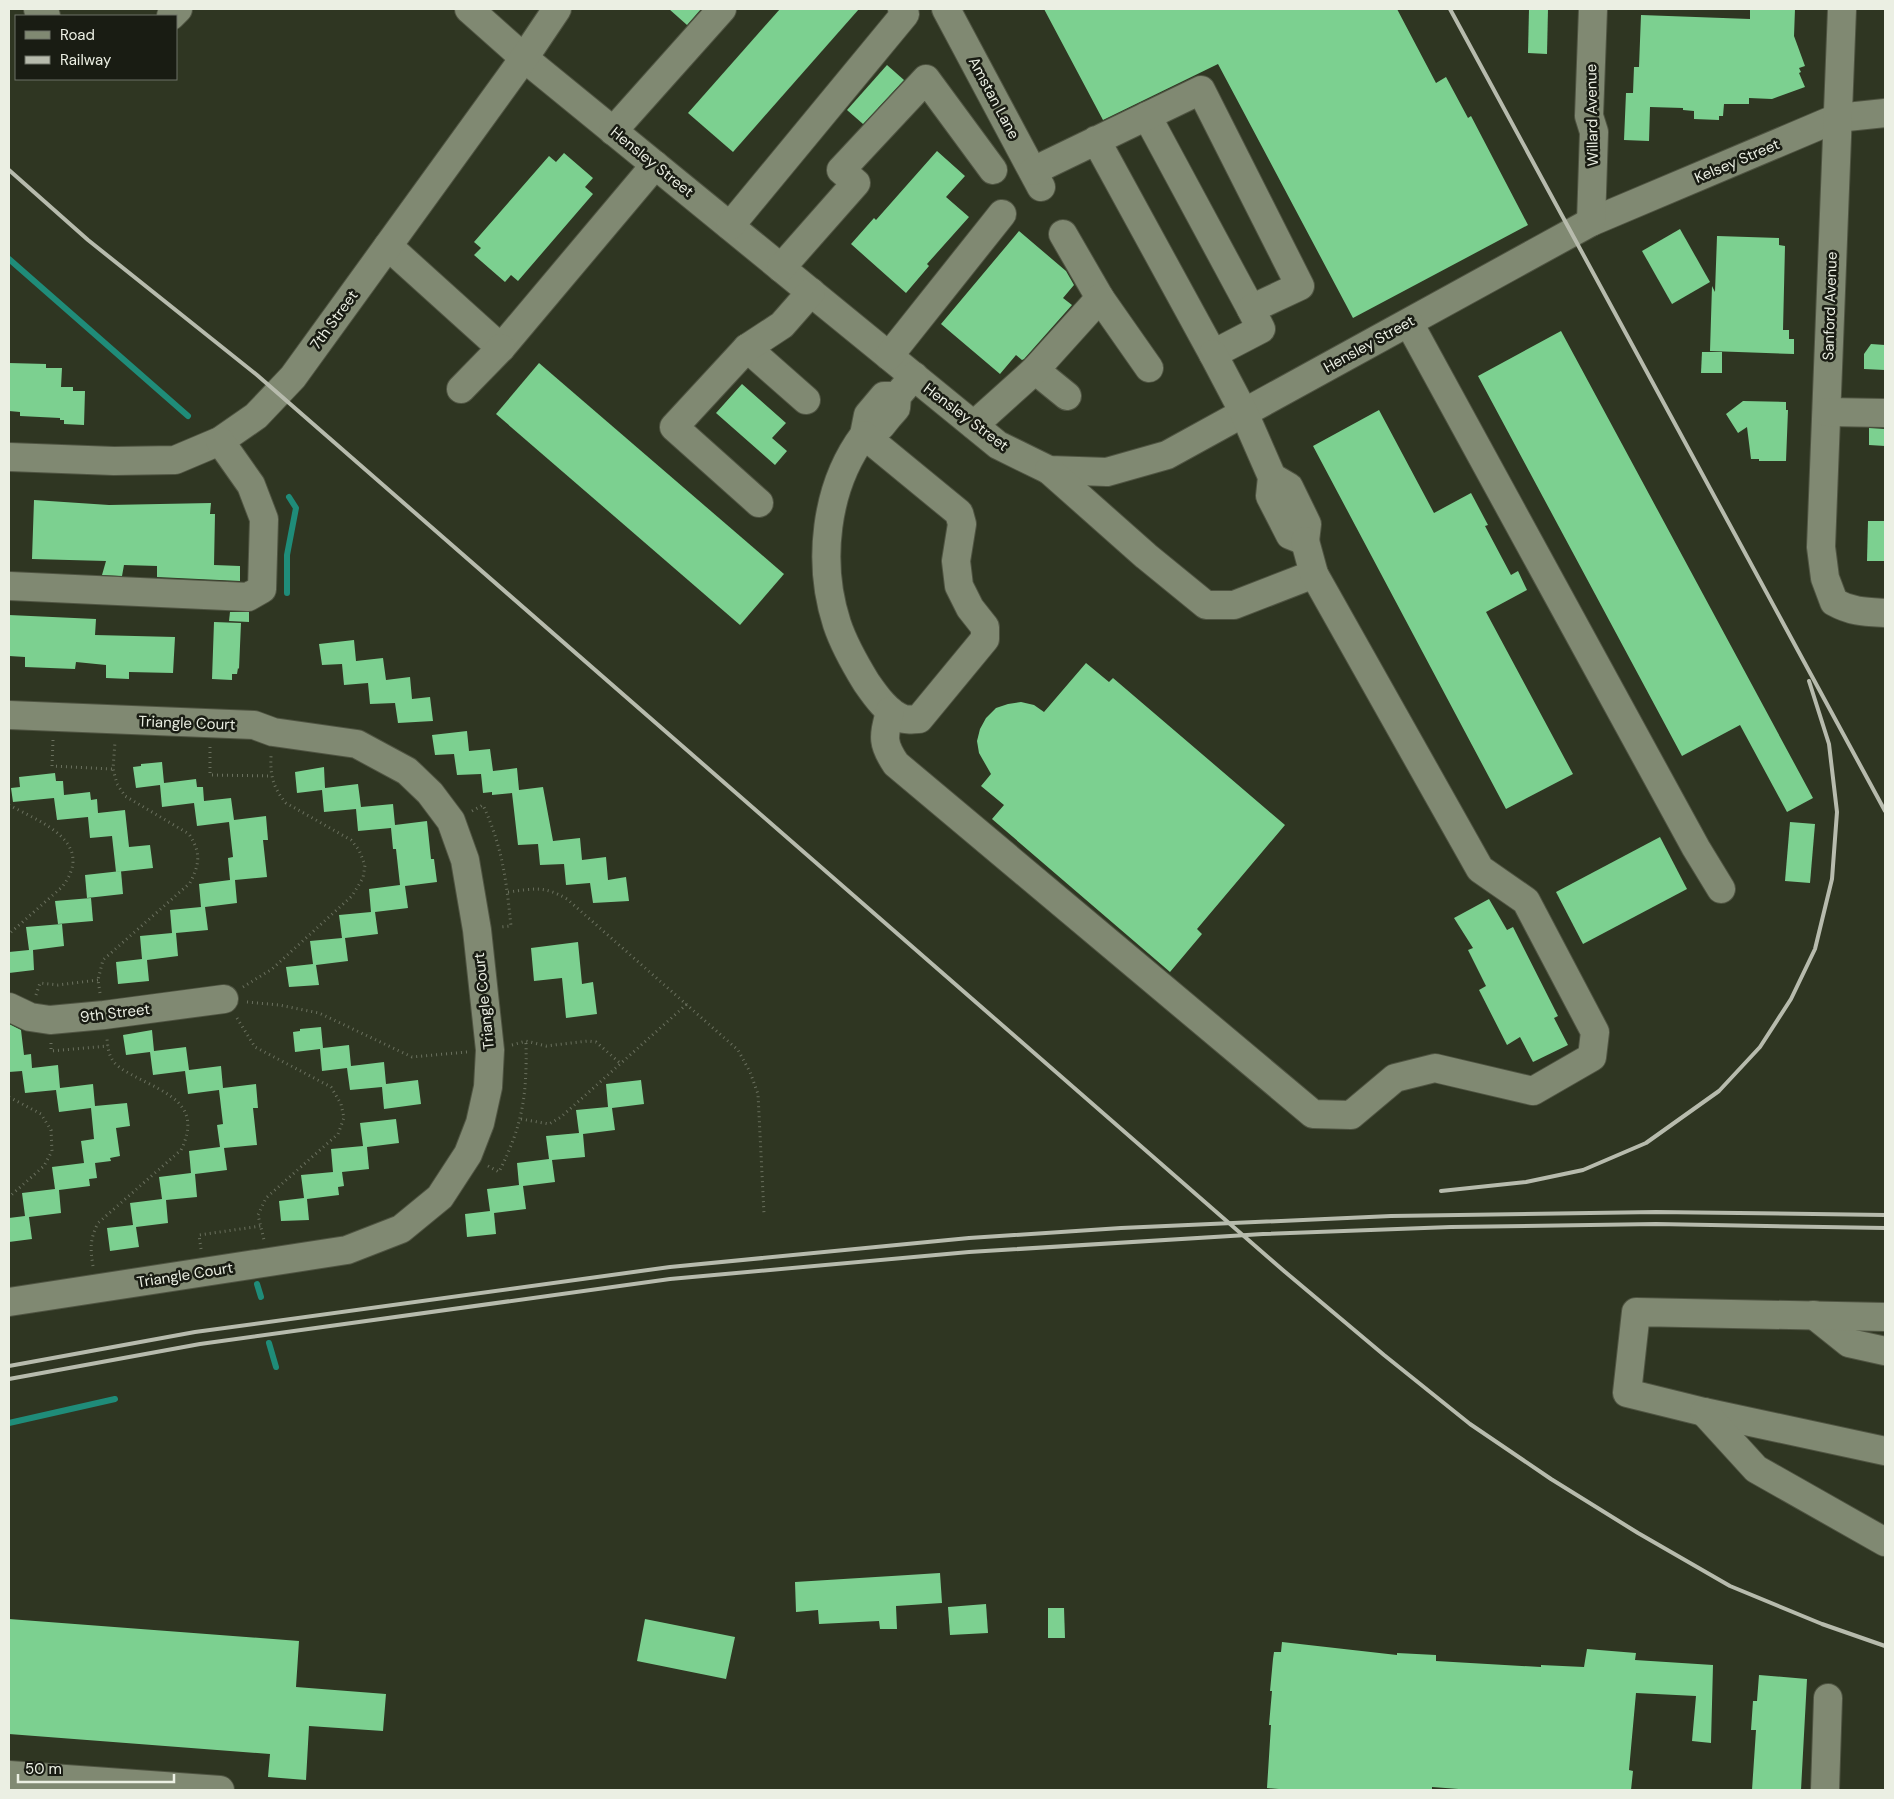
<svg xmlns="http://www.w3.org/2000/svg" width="1894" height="1799" font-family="'DM Sans',sans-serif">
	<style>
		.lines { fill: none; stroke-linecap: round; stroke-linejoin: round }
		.stream { stroke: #1f8c79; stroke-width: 6 }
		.building { fill: #7cd090 }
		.minor-casing { stroke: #4f5442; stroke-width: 30 }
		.path { stroke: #6a705e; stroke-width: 3; stroke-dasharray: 1 4; stroke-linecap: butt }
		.minor { stroke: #808972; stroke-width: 28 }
		.rail { stroke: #b7bbad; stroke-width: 4 }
		.labels { text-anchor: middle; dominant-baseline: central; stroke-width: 5; stroke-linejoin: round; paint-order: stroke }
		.street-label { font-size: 15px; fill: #ebefe3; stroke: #191c13 }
	</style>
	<rect width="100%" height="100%" fill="#2f3622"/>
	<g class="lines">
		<!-- stream -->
		<g class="stream">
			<path d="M9 259 188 416"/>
			<path d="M287 593V555L296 508 289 497"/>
			<path d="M257 1284 261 1297"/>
			<path d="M269 1343 276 1367"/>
			<path d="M9 1423 115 1399"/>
		</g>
	</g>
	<!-- building -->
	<g class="building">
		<path d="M669 9H701L687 25Z"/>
		<path d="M780 9H859L733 152 688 113Z"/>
		<path d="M1044 9H1397L1436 83 1446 77 1468 118 1471 116 1528 225 1353 318 1218 64 1103 120Z"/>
		<path d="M1529 9H1548L1547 54 1528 53Z"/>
		<path d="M1750 9H1795L1794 36 1805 66 1799 68 1801 72 1799 73 1805 87 1772 99 1749 98V104H1724L1723 116H1719V120L1694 119V111L1683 110V108L1650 107 1649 141 1624 140 1626 93H1633L1634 67H1639L1641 15 1750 19Z"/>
		<path d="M887 65 904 80 863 124 847 110Z"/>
		<path d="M937 151 965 176 946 197 969 217 927 264 929 266 906 293 851 244 874 218 876 220Z"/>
		<path d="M564 153 593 178 585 187 593 194 518 281 511 275 505 282 474 255 481 248 474 242 549 156 556 162Z"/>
		<path d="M1680 229 1710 282 1672 304 1642 251Z"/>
		<path d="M1019 231 1066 271 1074 285 1063 298 1072 305 1024 359 1022 360 1016 355 1000 374 941 324Z"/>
		<path d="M1717 236 1779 238V245L1785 246 1783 330H1789V339H1794V354L1710 351 1712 286 1715 292Z"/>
		<path d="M1561 331 1813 798 1787 812 1740 725 1682 756 1478 376Z"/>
		<path d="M1871 344 1885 345V370L1864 369V354Z"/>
		<path d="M1702 352H1722V373H1701Z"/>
		<path d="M9 363 46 364V368H62L61 387H73V391H85L84 425 64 424V420H60V418L20 416V412L9 411Z"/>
		<path d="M539 363 784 574 740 625 496 414Z"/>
		<path d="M742 384 786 423 772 438 787 451 775 465 716 413Z"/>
		<path d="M1743 401 1786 402V410H1788L1786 461H1759V459H1751L1747 427 1738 433 1726 414Z"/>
		<path d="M1379 410 1434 513 1471 493 1488 525 1485 526 1511 575 1518 571 1527 590 1486 612 1573 774 1506 809 1313 446Z"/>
		<path d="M1869 428 1885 429V446L1869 445Z"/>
		<path d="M34 500 109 505 211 503 210 514H215L214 565 240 566V581L157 577V566L124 565 122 576 102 575 106 561 32 559Z"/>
		<path d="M1868 521H1885V561H1867Z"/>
		<path d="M230 612H249V622L229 621Z"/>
		<path d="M9 615 96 619 95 635 175 637 173 673 129 672V679L106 678V665L76 662 75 669 25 667V657L9 656Z"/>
		<path d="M214 622 241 623 239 669 238 668 237 674H232V680L212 679Z"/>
		<path d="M354 640 356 661 383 658 386 680 410 677 412 699 430 697 433 721 398 723 395 703 370 704 368 683 344 685 342 664 322 665 319 644Z"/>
		<path d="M1086 663 1109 682 1113 678 1285 825 1197 929 1202 934 1170 972 992 819 1004 805 981 786 991 774 979 753 977 741 980 729 986 718 996 708 1008 704 1021 702 1034 705 1044 712Z"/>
		<path d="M467 731 469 751 490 749 493 771 517 768 519 790 543 787 553 841 580 838 582 860 606 857 608 880 626 877 629 901 593 903 590 883 566 885 564 864 540 865 538 844 518 845 512 793 492 795V792L483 793 481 774 457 775 454 754 435 755 432 735Z"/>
		<path d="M162 762 164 783 196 779 197 787H203L204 801 231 798 234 820 266 816 268 840H263L267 877 235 880 237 903 205 907 208 930 176 933 178 956 147 960 149 981 118 984 116 962 142 959 140 936 172 933 170 910 201 907 199 884 230 880 228 858 233 857 229 822 197 826 194 803 162 807 160 785 136 788 133 767 141 766V764Z"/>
		<path d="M324 767 325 788 358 784 361 807 393 804 395 825 427 821 431 859H434L437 882 405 886 408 908 375 912 378 934 345 938 348 961 316 965 319 985 289 987 286 967 313 964 310 941 342 938 339 915 371 912 369 889 400 885 396 849H393L391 828 358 831 356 809 324 812 322 790 297 793 295 772Z"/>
		<path d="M55 773 56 781H63L64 795 90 792 91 800 97 799 98 813 125 810 129 847 150 845 153 868 116 872 112 836 90 838 88 817 57 820 54 798 13 802 11 788 20 787 19 777Z"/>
		<path d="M1790 822 1815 824 1810 883 1785 881Z"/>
		<path d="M1660 837 1687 889 1583 944 1556 892Z"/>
		<path d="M121 871 123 894 87 898 85 875Z"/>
		<path d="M91 898 93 921 58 924 55 901Z"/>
		<path d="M1489 899 1507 930 1513 927 1558 1016 1554 1018 1568 1045 1533 1062 1520 1037 1507 1045 1479 990 1486 986 1468 950 1473 948 1454 918Z"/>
		<path d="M62 924 64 946 33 950 34 970 9 973V952L29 950 26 927Z"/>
		<path d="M578 942 582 984 593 982 597 1014 566 1018 562 978 534 981 531 948Z"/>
		<path d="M9 1024 21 1030 24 1055 31 1054 32 1068 58 1065 60 1088 93 1084 95 1106 127 1103 130 1126 116 1128 120 1156 110 1158 111 1161 95 1163 97 1178 89 1179 90 1186 59 1190 61 1213 29 1217 32 1239 9 1242V1218L25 1216 22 1193 55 1189 52 1167 84 1163 81 1141 94 1139 91 1108 59 1112 56 1090 25 1093 22 1071 9 1072Z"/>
		<path d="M321 1027 323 1048 349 1045 351 1066 384 1062 386 1084 418 1080 421 1104 384 1109 382 1087 350 1090 347 1068 322 1071 320 1049 295 1052 293 1032 300 1031V1029Z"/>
		<path d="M152 1030 154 1051 186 1047 189 1070 221 1066 223 1088 256 1084 258 1108H253L257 1145 224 1148 227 1170 195 1174 197 1197 166 1200 168 1223 136 1227 139 1247 110 1251 107 1228 133 1225 130 1203 162 1199 159 1177 191 1173 189 1151 220 1147 217 1125 223 1124 219 1090 188 1094 185 1071 153 1075 150 1052 126 1055 123 1035Z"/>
		<path d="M641 1080 644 1104 612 1108 615 1130 583 1134 585 1157 552 1160 555 1182 523 1186 526 1209 494 1213 496 1234 467 1237 465 1214 490 1211 487 1189 519 1185 517 1163 549 1159 546 1136 579 1133 576 1110 608 1107 606 1084Z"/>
		<path d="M396 1119 399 1143 367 1147 369 1169 342 1172 344 1186 338 1187 339 1195 307 1199 309 1220 281 1221 279 1201 304 1198 301 1175 333 1172 331 1149 363 1146 360 1123Z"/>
		<path d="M940 1573 942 1603 896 1606 897 1629H880L879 1621 819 1624 818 1610 796 1612 795 1582Z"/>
		<path d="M986 1604 988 1633 950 1635 948 1607Z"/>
		<path d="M1048 1608H1064L1065 1638H1048Z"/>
		<path d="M9 1619 299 1641 296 1687 386 1694 383 1731 309 1726 306 1780 268 1777 270 1754 9 1734Z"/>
		<path d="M645 1619 735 1637 726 1679 637 1661Z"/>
		<path d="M1282 1642 1397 1655V1653L1436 1655V1661L1541 1667V1665L1584 1667 1587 1649 1636 1653 1635 1660 1713 1665 1711 1743 1692 1741 1696 1696 1636 1693 1629 1770 1633 1771 1631 1790H1472L1432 1787V1790L1362 1789V1790H1291L1267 1788 1271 1725H1269L1272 1691H1270L1273 1659 1274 1652H1281Z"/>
		<path d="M1759 1675 1807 1679 1801 1790H1752L1756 1730H1751L1753 1701H1757Z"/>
	</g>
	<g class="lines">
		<!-- minor casing -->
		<g class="minor-casing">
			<g id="minor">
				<path d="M38 9 46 16"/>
				<path d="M469 9 524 58 998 445 1049 470 1107 472 1167 455 1591 222 1837 118 1885 113"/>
				<path d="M946 9 1041 187"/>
				<path d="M1842 9 1821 547 1825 578 1834 602C1852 612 1865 612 1885 613"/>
				<path d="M171 16 178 9"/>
				<path d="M1147 116 1251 309"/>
				<path d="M613 131 722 9"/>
				<path d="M1033 171 1201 90 1300 286 1251 309 1261 329 1213 354 1096 140"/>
				<path d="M1591 222 1594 132 1589 116 1593 9"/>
				<path d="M730 226 905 14 902 9"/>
				<path d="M1063 234 1100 298"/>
				<path d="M388 246 501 348 655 165"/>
				<path d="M781 268 856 183 841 170 926 79 993 170"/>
				<path d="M1409 323 1696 848 1721 889"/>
				<path d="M747 348 806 400"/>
				<path d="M1213 354 1244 413 1272 477 1270 496 1290 535 1305 541 1307 524 1289 487 1272 477"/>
				<path d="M889 356 1002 214"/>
				<path d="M1035 370 1067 396"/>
				<path d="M461 389 501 348"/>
				<path d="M897 396H884L868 415 864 435 881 426 889 416 896 408 897 396 914 376"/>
				<path d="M1827 412 1885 413"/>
				<path d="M974 425 1035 370 1100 298 1149 368"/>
				<path d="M864 435 959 513 962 524 956 561 959 586 970 608 985 627V639L919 719C914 719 908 720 904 719 888 714 875 695 866 682 855 664 844 645 837 624 817 563 825 487 864 435Z"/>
				<path d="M9 457 114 461 175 460 220 441 256 416 293 377 524 58 557 9"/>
				<path d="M1049 470 1146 556 1206 605H1234L1314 574"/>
				<path d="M759 503 674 427 747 348 782 325 811 292"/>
				<path d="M9 586 248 597 262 589 264 519 251 485 220 441"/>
				<path d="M890 711C884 736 881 742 896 764L1313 1114 1351 1115 1395 1078 1435 1068 1533 1091 1592 1057 1595 1032 1526 901 1480 869 1314 574 1305 541"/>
				<path d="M9 715 254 725 273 732 357 744 407 771 430 793 451 821 465 860 477 930 490 1050 488 1087 480 1123 468 1154 440 1197 401 1229 347 1250 9 1302"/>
				<path d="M9 1007 30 1017 50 1020 104 1015 224 999"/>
				<path d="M1814 1315 1849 1343 1885 1351"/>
				<path d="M1885 1317 1636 1312 1627 1393 1704 1412 1885 1451"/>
				<path d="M1704 1412 1756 1469 1885 1542"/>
				<path d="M9 1775 220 1790"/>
				<path d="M1825 1790 1828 1698"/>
			</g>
		</g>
		<!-- path -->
		<g class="path">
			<path d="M53 740 52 766 113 769"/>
			<path d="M210 747V775L271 776"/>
			<path d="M9 805C40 822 97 842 62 887L9 934"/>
			<path d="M472 811 483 805C503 849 506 879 511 926L500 927"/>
			<path d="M508 892C534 889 543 885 567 899L738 1050 750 1072 758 1094 764 1214"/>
			<path d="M243 987 272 969 352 896 363 878 365 865 359 850 351 840 286 803C273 788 270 775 271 756"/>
			<path d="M100 993 98 980 103 960 190 883C200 863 201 853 189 834L125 796 117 784 113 769 115 742"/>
			<path d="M36 995 40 983 58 985 98 980"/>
			<path d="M247 1002 279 1005 319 1013 412 1057 467 1052"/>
			<path d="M237 1018 255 1047 331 1087 341 1104 344 1118 338 1134 266 1198 258 1215 264 1240"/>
			<path d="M51 1043V1051L108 1046"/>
			<path d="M512 1045 526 1041 546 1046 588 1041 596 1042 620 1063"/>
			<path d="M9 1097 41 1114 51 1130 52 1151 44 1166 9 1197"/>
			<path d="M521 1119 549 1124 561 1117 687 1004"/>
			<path d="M488 1166 499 1172C523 1124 527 1096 526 1042"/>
			<path d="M201 1249 199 1235 261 1226"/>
			<path d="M93 1266C90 1248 90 1239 98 1223L181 1150C203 1105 168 1094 134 1076 129 1073 122 1070 118 1066 109 1059 108 1049 107 1039"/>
		</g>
		<!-- minor -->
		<use href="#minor" class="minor"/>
		<!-- rail -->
		<g class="rail">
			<path d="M1450 9 1885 811"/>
			<path d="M9 170 88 240 257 375 1284 1271 1384 1355 1470 1424 1551 1479 1638 1533 1730 1586 1822 1624 1885 1646"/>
			<path d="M1441 1191 1526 1182 1583 1170 1646 1143 1719 1091 1760 1047 1791 999 1815 949 1832 879 1837 812 1829 744 1809 681"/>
			<path d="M9 1366 195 1332 670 1267 969 1238 1121 1228 1391 1216 1656 1212 1885 1215"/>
			<path d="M9 1379 200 1344 670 1279 969 1252 1263 1234 1451 1227 1656 1224 1885 1228"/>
		</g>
	</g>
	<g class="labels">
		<!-- street labels -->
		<g class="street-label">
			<text transform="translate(994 98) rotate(62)">Amstan Lane</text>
			<text transform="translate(1592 115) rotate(-91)">Willard Avenue</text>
			<text transform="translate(1737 161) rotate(-23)">Kelsey Street</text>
			<text transform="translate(652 162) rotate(39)">Hensley Street</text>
			<text transform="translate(1830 306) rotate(-88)">Sanford Avenue</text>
			<text transform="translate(334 320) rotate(-54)">7th Street</text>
			<text transform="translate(1369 344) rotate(-29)">Hensley Street</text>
			<text transform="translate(966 417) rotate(37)">Hensley Street</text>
			<text transform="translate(187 723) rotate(2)">Triangle Court</text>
			<text transform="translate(484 1001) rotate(-96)">Triangle Court</text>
			<text transform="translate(115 1013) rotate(-7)">9th Street</text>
			<text transform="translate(185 1275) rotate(-9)">Triangle Court</text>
		</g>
	</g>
	<!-- border -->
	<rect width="1894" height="1799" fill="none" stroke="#ebefe3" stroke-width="20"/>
	<!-- legend -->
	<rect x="15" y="15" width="162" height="65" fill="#191c13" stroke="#6d7066"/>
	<rect x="25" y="31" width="25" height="8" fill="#808972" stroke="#6d7066"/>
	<text x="60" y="40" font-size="15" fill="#ebefe3">Road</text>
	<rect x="25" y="56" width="25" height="8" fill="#b7bbad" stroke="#6d7066"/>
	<text x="60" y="65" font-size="15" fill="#ebefe3">Railway</text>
	<!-- scale -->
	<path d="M18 1774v8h156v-8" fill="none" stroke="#ebefe3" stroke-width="2.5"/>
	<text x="25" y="1774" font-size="15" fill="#ebefe3" stroke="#191c13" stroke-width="4" paint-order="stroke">50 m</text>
</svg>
